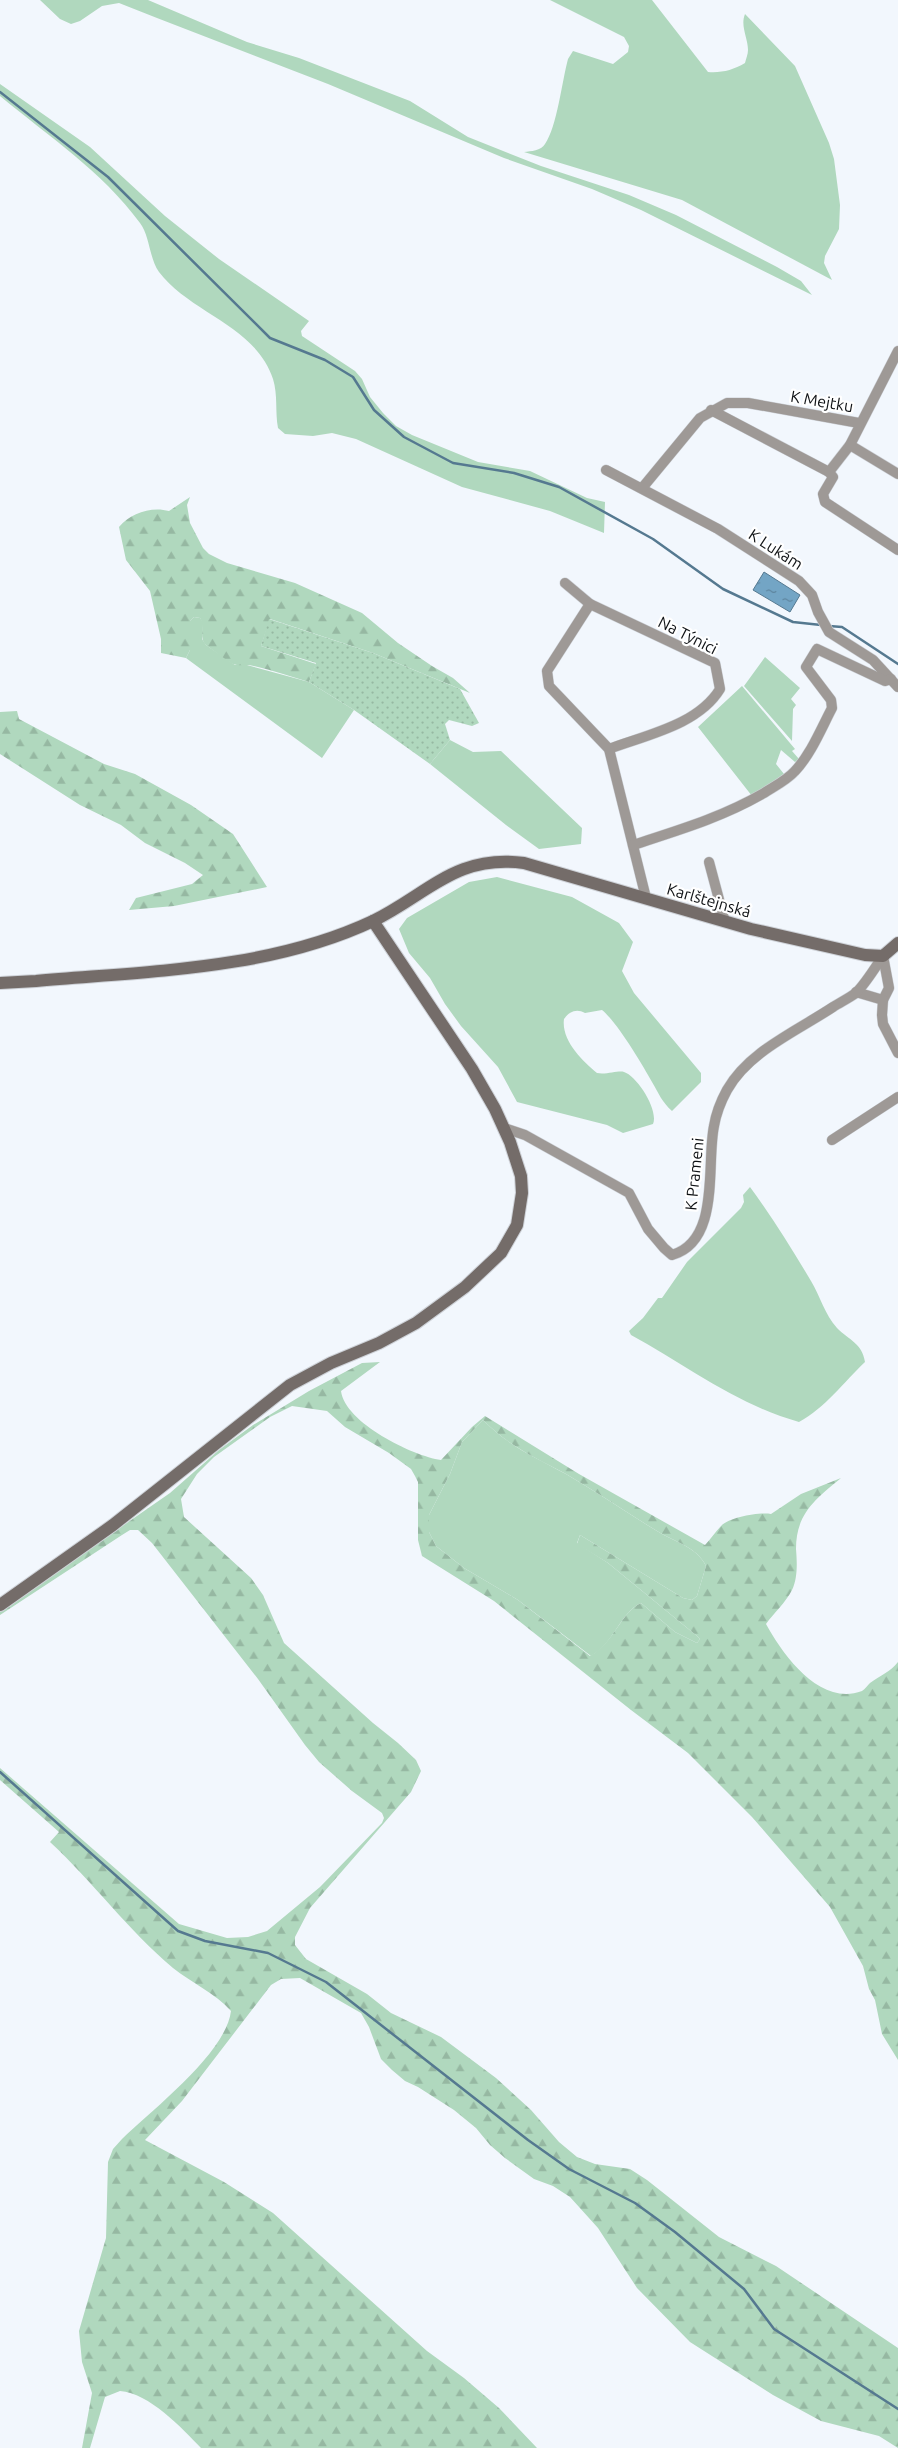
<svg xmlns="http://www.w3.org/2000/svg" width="898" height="2448" font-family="Ubuntu,sans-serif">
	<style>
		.grass { fill: #b0d8be }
		.forest { fill: url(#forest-firs); fill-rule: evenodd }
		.park { fill: url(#park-dots) }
		.water { fill: url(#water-ripples); stroke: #557990 }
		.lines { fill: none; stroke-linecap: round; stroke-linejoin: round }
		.stream { stroke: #557990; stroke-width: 2.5 }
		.street-casing { stroke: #ced2d8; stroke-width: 11 }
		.secondary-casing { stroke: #ced2d8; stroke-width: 14 }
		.street { stroke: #9e9996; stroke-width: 10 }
		.secondary { stroke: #746c69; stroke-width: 12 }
		.labels { text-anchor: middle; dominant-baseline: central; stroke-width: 4.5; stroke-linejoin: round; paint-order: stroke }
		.street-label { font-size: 16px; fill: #0f1215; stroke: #fff }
	</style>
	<defs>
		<pattern id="forest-firs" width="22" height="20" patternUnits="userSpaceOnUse" patternTransform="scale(1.25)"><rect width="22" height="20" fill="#b0d8be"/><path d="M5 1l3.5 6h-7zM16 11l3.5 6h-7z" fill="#96b8a2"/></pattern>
		<pattern id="park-dots" width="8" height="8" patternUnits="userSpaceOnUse" patternTransform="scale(1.25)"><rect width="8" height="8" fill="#b0d8be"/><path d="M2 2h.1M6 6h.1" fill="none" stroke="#96b8a2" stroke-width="1.8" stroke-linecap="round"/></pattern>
		<pattern id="water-ripples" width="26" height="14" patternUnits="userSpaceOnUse" patternTransform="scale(1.25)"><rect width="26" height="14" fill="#73a5c5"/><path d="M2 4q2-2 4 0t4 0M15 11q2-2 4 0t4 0" fill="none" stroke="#5d859f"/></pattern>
	</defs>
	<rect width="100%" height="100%" fill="#f2f7fd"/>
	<!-- grass -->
	<g class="grass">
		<path d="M40 0H148L247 42 299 58 410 101 468 137 541 166 629 195 676 215 777 267 801 281 812 295 641 210 592 189 504 158 328 84 157 18 119 3 102 6 80 21 71 24 60 19Z"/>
		<path d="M550 0H652L708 72C722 73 733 70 745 63 746 59 748 54 748 50 748 38 740 26 745 14L795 66 829 143 834 159 840 205 839 229 825 256 824 263 832 280 682 200 524 152C531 151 541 151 545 144 557 127 562 81 568 59L573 51 613 64 628 52 629 46 624 37Z"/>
		<path d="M0 84 90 147 165 216 219 259 309 321 301 331 302 336 355 371 362 379 370 397 383 413 396 426 412 435 478 462 530 471 587 498 605 502 604 533 550 511 462 487 356 439 332 433 313 436 285 434 278 428C275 412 278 395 273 379 256 326 190 313 159 272 149 258 150 236 140 223 102 171 48 136 0 96Z"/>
		<path d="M194 617 200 618 203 622 202 639 206 645 235 665H247L309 682 354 710 322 758 190 661 186 658 190 650V621Z"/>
		<path d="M765 657 800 688 791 699 796 705 793 709 792 741 744 686Z"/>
		<path d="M742 686 795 749 792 751 799 759 795 762 781 750 776 764 784 774 752 796 698 727Z"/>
		<path d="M450 740 473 752 501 751 582 828 581 844 539 849 506 825 430 764Z"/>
		<path d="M497 877 572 897 619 923 633 942 622 971 634 993 701 1073V1082L672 1111C662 1102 659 1094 652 1082 642 1064 617 1022 602 1010L585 1013C576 1008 569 1012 564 1019 561 1040 582 1061 597 1073 606 1075 619 1070 624 1072 637 1076 659 1110 653 1124L623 1133 607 1125 517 1102 498 1067 461 1026 445 1004 430 978 409 953 399 929 407 918 469 882Z"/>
		<path d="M750 1187C772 1217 792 1249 811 1281 820 1296 825 1315 837 1328 849 1340 862 1343 865 1362 844 1382 825 1408 799 1422 737 1405 686 1365 631 1335L629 1331 643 1318 658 1298H662L687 1262 741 1208 744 1202 743 1195Z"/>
		<path d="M483 1420C510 1447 533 1456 566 1474 597 1492 627 1513 657 1531 675 1542 697 1547 706 1566L697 1596 692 1600 683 1598 580 1535 577 1543 608 1563 697 1636 700 1639 697 1643 675 1632 641 1603C620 1613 614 1643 591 1656L518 1600 464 1568 436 1546 429 1532V1515L450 1474 462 1442Z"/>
	</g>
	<!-- forest -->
	<g class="forest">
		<path d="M190 497 187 505 190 523 203 548 209 554 227 563 295 583 362 613 398 643 432 666 453 678 470 693 373 653 270 619 261 646 316 664 309 682C289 676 269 669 249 665 244 665 238 666 233 664 229 662 208 647 205 644 199 637 205 626 200 618L194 617 190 621V650L186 658 161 653V639L150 591 126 560 119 527C130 513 152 506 169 511Z"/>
		<path d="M17 711 19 719 104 764 135 774 191 805 233 834 267 887 174 906 129 910 136 898 192 884 203 875 185 863 145 843 121 825 80 805 0 754V712Z"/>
		<path d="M380 1362 341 1391C345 1423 413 1456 441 1460L472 1427 485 1416 579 1474 705 1545C711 1539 715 1532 721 1526 730 1517 759 1512 771 1514L801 1494 841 1478C816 1499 796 1513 796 1549 797 1561 798 1578 792 1590 786 1602 774 1613 766 1624 783 1655 820 1707 862 1691 865 1689 868 1685 870 1683 881 1675 890 1672 898 1662V2060L882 2034 875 2000 869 1989 863 1966 830 1907 752 1817 688 1753 631 1710 494 1601 422 1556 418 1540V1482L415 1476 411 1469 389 1453 345 1427 327 1411 292 1406 270 1417 214 1457 197 1474 181 1499 184 1517 251 1578 263 1595 284 1643 373 1723 398 1743 416 1760 421 1771 411 1792 310 1908 295 1937V1945L306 1959 367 1994 391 2013 441 2037 496 2078 531 2110 559 2142 577 2157 595 2164 630 2169 647 2180 719 2237 776 2266 898 2348V2448L879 2436 821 2421 773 2395 690 2342 637 2288 598 2228 570 2197 553 2186 534 2179 505 2158 490 2145 476 2128 454 2110 418 2087 405 2081 392 2070 381 2059 369 2027 361 2013 300 1978 281 1979 271 1985 182 2101 145 2140 224 2182 273 2213 427 2351 464 2378 499 2408 537 2448H201C182 2428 149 2393 120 2391L105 2397 90 2448H82L92 2393 82 2362 79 2331 106 2238 108 2162 113 2149 122 2139C153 2109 226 2053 231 2011 215 1993 192 1983 173 1968 128 1930 93 1882 50 1842L59 1832 0 1780V1768L179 1924 227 1938 248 1937 267 1931 320 1887 382 1823 384 1818 382 1813 352 1791 319 1762 305 1745 258 1679 152 1543 138 1530H130L122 1535 0 1615V1611L170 1493 219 1450 253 1425 309 1391 362 1363ZM483 1420C510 1447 534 1457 566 1474 597 1492 627 1513 657 1531 675 1542 697 1547 706 1566L697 1596 692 1600 683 1598 580 1535 577 1544 608 1563 697 1636 700 1639 697 1643 675 1632 641 1603C620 1613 615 1642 590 1656L518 1600 464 1568 436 1546 429 1532V1515L450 1474 462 1442Z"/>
	</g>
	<!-- park -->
	<path class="park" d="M269 619 373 653 460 689 479 723 472 726 449 720 445 724 450 740 430 764 354 710 309 682 316 663 261 646Z"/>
	<!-- water -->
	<path class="water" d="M764 572 800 595 790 612 753 590Z"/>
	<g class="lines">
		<!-- stream -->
		<g class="stream">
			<path d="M0 92 108 177 270 338 325 360 353 377 374 410 404 437 453 463 514 473 559 487 653 539 723 589 793 622 821 625"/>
			<path d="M829 626 842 627 898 664"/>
			<path d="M0 1772 178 1931 205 1941 268 1953 326 1982 528 2140 569 2169 635 2203 675 2232 744 2289 774 2329 898 2409"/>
		</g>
		<!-- street casing -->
		<g class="street-casing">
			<g id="street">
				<path d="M711 410 829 472 850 445 898 351"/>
				<path d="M850 445 898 474"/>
				<path d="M606 470 718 529 799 581 812 595 818 612 829 632 873 660 898 687"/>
				<path d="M829 472 833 477 823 494 825 502 898 550"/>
				<path d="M643 487 700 418 727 403H748L859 423"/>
				<path d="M565 583 590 604 715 663 720 689C698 725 646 735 609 749"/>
				<path d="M590 604 547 671 549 686 609 749 646 898"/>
				<path d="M633 845C679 830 723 817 764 793 775 786 787 780 795 771 811 754 821 729 832 708L831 700 806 667 817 649 885 681 891 679"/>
				<path d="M709 862 725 922"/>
				<path d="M883 956 889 988 883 1000 882 1015 883 1024 898 1053"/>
				<path d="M856 992 883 1000"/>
				<path d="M504 1128 525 1135 629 1193 648 1229 664 1248 672 1255C721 1241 706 1164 714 1126 716 1114 721 1101 727 1090 749 1051 797 1031 833 1007 841 1002 849 998 856 993 866 983 875 968 883 956"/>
				<path d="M832 1140 898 1097"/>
			</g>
		</g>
		<!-- secondary casing -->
		<g class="secondary-casing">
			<g id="secondary">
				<path d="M0 983 36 981C148 971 269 970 373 921 428 894 456 854 524 863L751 929 865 955 883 956 898 943"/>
				<path d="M0 1605 113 1525 290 1385 331 1363 379 1343 416 1323 465 1287 501 1253 517 1225 522 1193 521 1176 510 1142 495 1109 472 1069 373 921"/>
			</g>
		</g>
		<!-- street -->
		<use href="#street" class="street"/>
		<!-- secondary -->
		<use href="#secondary" class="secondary"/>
	</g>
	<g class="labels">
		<!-- street labels -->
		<g class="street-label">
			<text transform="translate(822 401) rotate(10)">K Mejtku</text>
			<text transform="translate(776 549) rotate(33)">K Lukám</text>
			<text transform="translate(688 635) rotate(27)">Na Týnici</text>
			<text transform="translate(709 900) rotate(16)">Karlštejnská</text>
			<text transform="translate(694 1174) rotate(-84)">K Prameni</text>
		</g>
	</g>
</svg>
